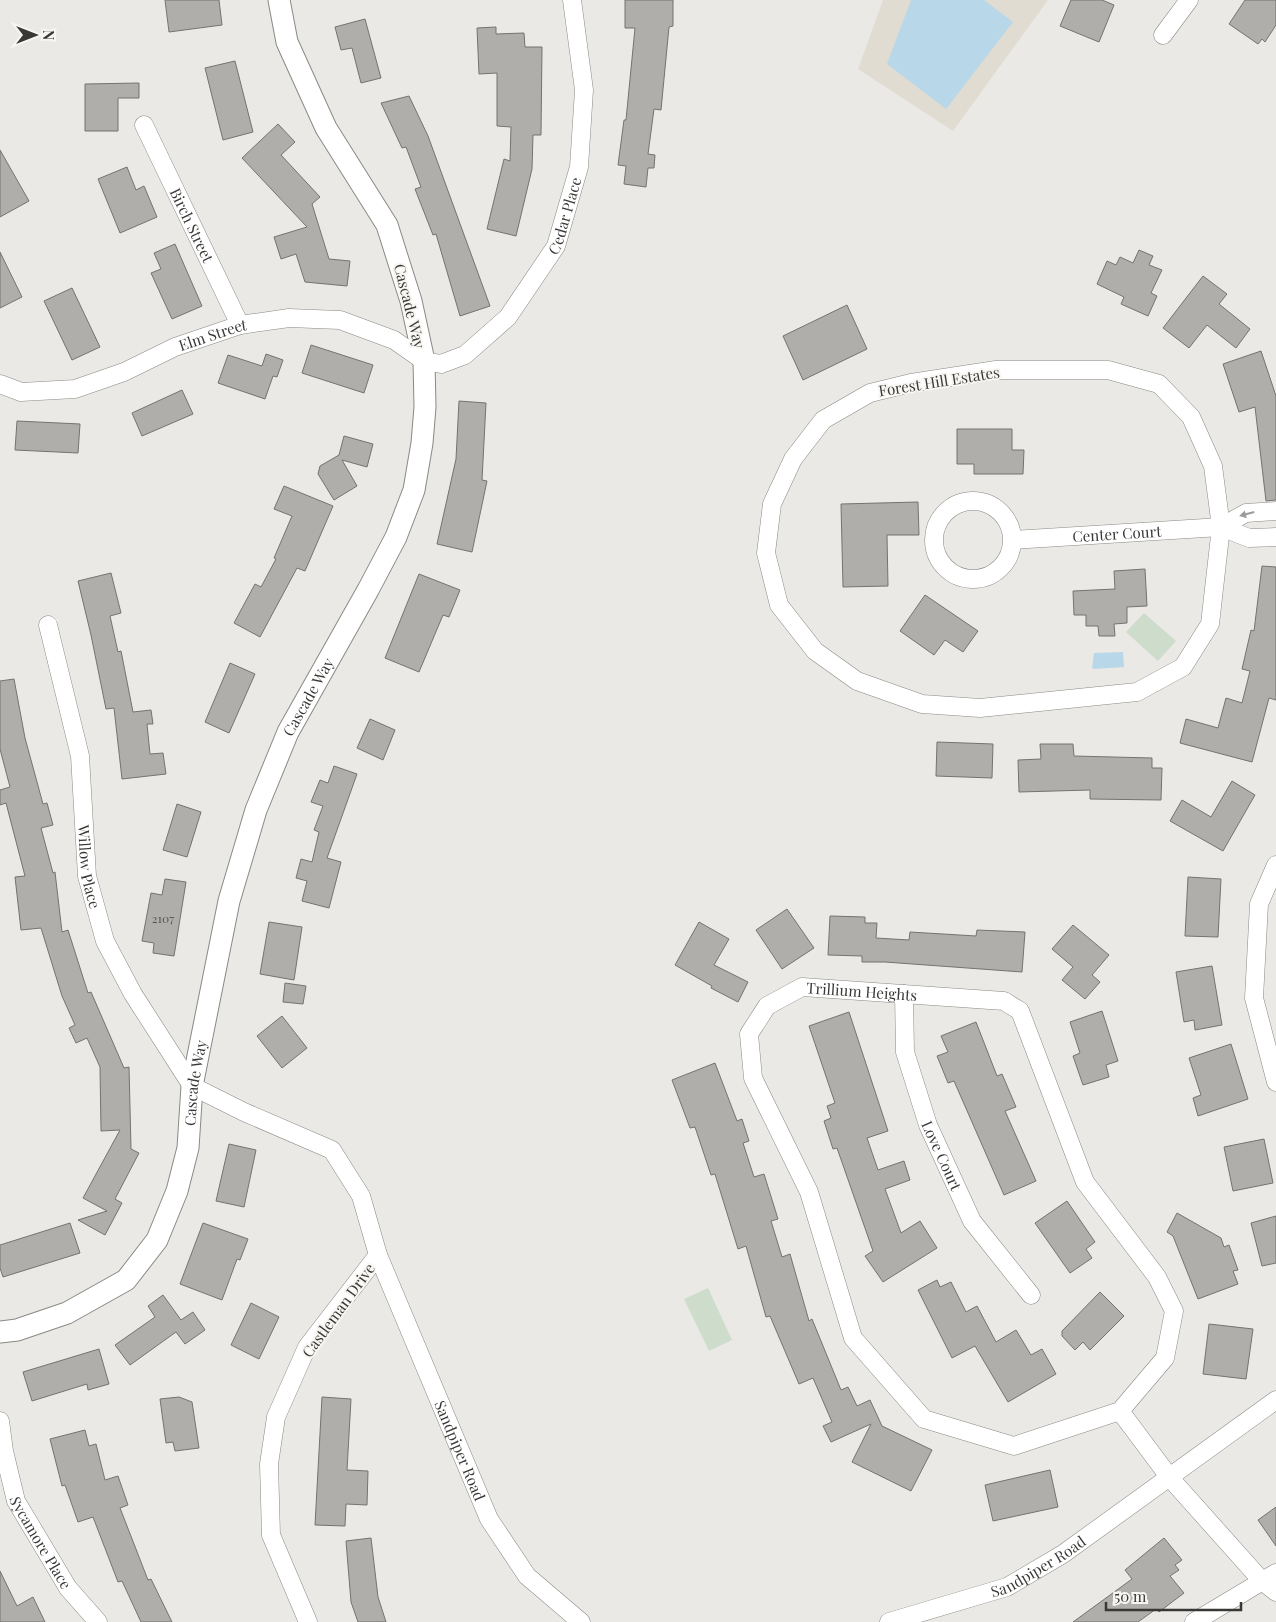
<svg xmlns="http://www.w3.org/2000/svg" width="1276" height="1622" font-family="'Playfair Display',serif">
	<style>
		.built { fill: #e1dcd2 }
		.green { fill: #cedccb }
		.water { fill: #b8d7e8 }
		.building { fill: #afaeaa; stroke: #757370 }
		.lines { fill: none; stroke-linecap: round; stroke-linejoin: round }
		.minor-casing { stroke: #8a8985; stroke-width: 19 }
		.tertiary-casing { stroke: #8a8985; stroke-width: 23 }
		.minor { stroke: #fff; stroke-width: 18 }
		.tertiary { stroke: #fff; stroke-width: 21 }
		.oneway { fill: #9c9c9a }
		.labels { text-anchor: middle; dominant-baseline: central; stroke-width: 4; stroke-linejoin: round; paint-order: stroke }
		.number-label { font-size: 12px; fill: #565653 }
		.street-label { font-size: 15px; fill: #383836; stroke: #f8f6f2 }
	</style>
	<rect width="100%" height="100%" fill="#eae9e5"/>
	<!-- built -->
	<path class="built" d="M883 0H1048L953 131 858 69Z"/>
	<!-- green -->
	<g class="green">
		<path d="M1144 613 1176 641 1158 661 1126 632Z"/>
		<path d="M708 1288 732 1340 709 1351 684 1299Z"/>
	</g>
	<!-- water -->
	<g class="water">
		<path d="M911 0H984L1013 22 946 109 887 64Z"/>
		<path d="M1123 652 1124 667 1094 669 1092 668 1094 653Z"/>
	</g>
	<!-- building -->
	<g class="building">
		<path d="M165 0H219L222 25 169 32Z"/>
		<path d="M625 0H673V26L669 27 661 110 654 109 648 154 655 155 654 168H648L646 187 624 184 626 166 618 165 624 120H626L635 28H625Z"/>
		<path d="M1071 0H1102L1114 5 1099 42 1060 26Z"/>
		<path d="M1245 0H1276V25L1265 42 1262 39 1258 44 1229 24Z"/>
		<path d="M365 19 381 78 361 83 352 48 341 50 335 27Z"/>
		<path d="M496 27V34L524 33 525 47H542L541 135H533L532 169 516 236 487 229 504 159 510 161 511 127 497 126V73L479 74 477 28Z"/>
		<path d="M235 61 253 132 223 140 205 68Z"/>
		<path d="M139 83V98H118V131H85V84Z"/>
		<path d="M409 96 428 136 490 306 460 316 436 234 433 235 415 189 421 187 406 147 402 148 381 103Z"/>
		<path d="M278 124 295 142 281 155 320 197 312 204 329 259 350 261 347 286 305 282 296 254 281 259 274 237 307 227 242 158Z"/>
		<path d="M0 150 29 201 0 217Z"/>
		<path d="M127 167 136 190 144 186 157 217 120 233 98 179Z"/>
		<path d="M175 244 202 306 172 319 151 273 161 269 154 253Z"/>
		<path d="M1139 250 1153 256 1149 265 1162 270 1151 293 1157 296 1148 316 1121 304 1124 297 1097 284 1107 261 1116 265 1120 257 1133 263Z"/>
		<path d="M0 252 22 297 0 308Z"/>
		<path d="M1203 276 1227 294 1219 304 1250 329 1236 348 1207 325 1189 348 1163 328Z"/>
		<path d="M72 288 100 347 72 360 44 301Z"/>
		<path d="M847 305 867 349 803 380 783 336Z"/>
		<path d="M311 345 373 365 364 393 302 373Z"/>
		<path d="M1261 351 1276 396V500L1266 501 1255 407 1239 412 1223 364Z"/>
		<path d="M266 354 283 360 277 377 273 376 265 399 218 383 228 355 262 366Z"/>
		<path d="M182 390 193 414 142 436 132 413Z"/>
		<path d="M459 401 486 403 482 480 487 481 472 552 437 544 456 459Z"/>
		<path d="M17 421 80 424 78 453 15 450Z"/>
		<path d="M957 429H1012V450H1024L1023 474H974V464H957Z"/>
		<path d="M344 436 373 444 367 467 342 460 357 486 334 500 318 474 320 466 339 455Z"/>
		<path d="M284 486 333 506 305 571 297 568 260 637 234 623 255 584 261 587 276 559 274 558 292 516 274 509Z"/>
		<path d="M918 502 919 535H887L888 586 843 587 841 504Z"/>
		<path d="M1262 566 1276 567V700L1269 698 1252 762 1180 743 1186 719 1218 728 1226 698 1242 703 1250 671 1242 669 1251 630 1254 631Z"/>
		<path d="M1145 569 1147 606 1127 607V623L1114 624 1115 636H1099L1098 626H1086V615H1074L1073 591 1115 589 1114 571Z"/>
		<path d="M111 573 121 613 110 616 118 652 121 651 133 712 151 710 153 724H147L150 754 163 753 166 774 122 779 114 708 106 709 91 635 78 581Z"/>
		<path d="M419 574 460 590 449 617 443 615 419 672 385 658Z"/>
		<path d="M925 595 978 631 963 652 945 640 934 655 900 631Z"/>
		<path d="M230 663 255 674 229 733 205 722Z"/>
		<path d="M14 679 25 738 43 804 47 803 53 825 41 828 53 873 55 872 62 932 68 930 88 993 91 992 124 1068 129 1067 131 1149 139 1153 115 1199 122 1203 105 1235 78 1220 107 1211 83 1198 120 1130 101 1131 100 1067 87 1038 76 1043 69 1028 75 1025 62 996 41 928 21 930 15 877 25 876 6 803 0 805V790L10 787 0 749V681Z"/>
		<path d="M370 719 395 730 383 760 357 748Z"/>
		<path d="M937 742 993 744 992 778 936 776Z"/>
		<path d="M1040 744H1073L1074 756 1152 758V768H1162L1161 800 1090 799V790L1019 792 1018 760 1041 759Z"/>
		<path d="M334 766 357 774 327 858 341 862 329 908 302 901 307 881 296 878 301 859 312 862 319 832 314 830 323 806 311 802 320 780 328 783Z"/>
		<path d="M1232 781 1255 795 1223 851 1170 821 1182 800 1211 817Z"/>
		<path d="M177 804 201 812 187 857 163 850Z"/>
		<path d="M1188 877 1221 879 1218 937 1185 936Z"/>
		<path d="M165 879 186 882 174 956 153 953 154 943 142 941 151 893 162 895Z"/>
		<path d="M787 909 814 948 782 969 756 930Z"/>
		<path d="M830 916 865 917V923H877L876 938 909 940 910 932 976 936 977 930 1025 932 1022 972 885 962H862V956L828 955Z"/>
		<path d="M269 922 302 927 294 980 260 974Z"/>
		<path d="M699 922 729 939 714 965 748 982 738 1002 711 988 712 986 675 965Z"/>
		<path d="M1073 925 1109 955 1092 975 1100 982 1085 999 1062 980 1073 967 1052 949Z"/>
		<path d="M1212 966 1222 1025 1195 1030 1194 1020 1184 1022 1176 972Z"/>
		<path d="M285 983 306 986 303 1004 283 1002Z"/>
		<path d="M1102 1011 1118 1061 1106 1065 1109 1077 1083 1085 1073 1056 1080 1053 1070 1022Z"/>
		<path d="M849 1012 888 1131 867 1138 878 1170 904 1161 910 1180 885 1189 901 1233 920 1221 937 1248 883 1282 865 1256 873 1251 837 1148 833 1149 824 1121 831 1118 827 1106 835 1103 809 1026Z"/>
		<path d="M282 1016 307 1048 282 1068 257 1036Z"/>
		<path d="M976 1022 997 1076 1002 1074 1016 1107 1005 1111 1036 1181 1004 1195 954 1081 948 1083 937 1056 948 1052 941 1036Z"/>
		<path d="M1231 1044 1248 1099 1198 1116 1193 1098 1201 1095 1189 1058Z"/>
		<path d="M715 1063 737 1121 742 1119 749 1141 743 1143 754 1177 764 1174 778 1219 771 1221 782 1257 790 1254 809 1321 812 1319 841 1390 848 1387 857 1406 870 1400 882 1426 932 1450 911 1491 852 1462 871 1424 831 1442 823 1426 832 1422 813 1378 799 1384 770 1316 766 1317 746 1246 738 1249 715 1174 711 1175 695 1127 690 1128 672 1080Z"/>
		<path d="M1264 1139 1273 1183 1233 1191 1224 1147Z"/>
		<path d="M229 1144 256 1150 244 1207 216 1201Z"/>
		<path d="M1067 1201 1095 1242 1086 1249 1092 1258 1070 1273 1035 1223Z"/>
		<path d="M1177 1213 1221 1238 1224 1247 1229 1245 1238 1270 1233 1271 1238 1284 1198 1299 1173 1236 1167 1232Z"/>
		<path d="M1276 1216V1263L1262 1266 1251 1223Z"/>
		<path d="M70 1223 80 1253 3 1277 0 1268V1245Z"/>
		<path d="M203 1223 248 1239 240 1260 237 1259 222 1300 180 1284Z"/>
		<path d="M937 1280 940 1287 951 1282 966 1312 977 1306 996 1342 1016 1330 1031 1355 1042 1349 1056 1374 1008 1402 975 1346 952 1358 918 1290Z"/>
		<path d="M1100 1292 1124 1316 1090 1350 1083 1342 1075 1350 1062 1336V1331Z"/>
		<path d="M163 1295 181 1320 193 1312 205 1330 185 1344 176 1332 130 1365 115 1345 155 1317 148 1306Z"/>
		<path d="M251 1303 279 1317 259 1359 231 1345Z"/>
		<path d="M1209 1324 1253 1329 1246 1379 1203 1374Z"/>
		<path d="M99 1349 109 1384 88 1390 87 1384 32 1401 23 1372Z"/>
		<path d="M179 1397 192 1402 199 1448 175 1451 173 1442 166 1443 160 1399Z"/>
		<path d="M322 1397 351 1399 347 1470 368 1471 367 1505 346 1504 345 1526 315 1525Z"/>
		<path d="M85 1430 89 1446 96 1444 105 1480 118 1476 128 1505 120 1508 148 1580 151 1579 172 1622H141L122 1581 118 1582 93 1517 78 1522 65 1485 62 1486 50 1439Z"/>
		<path d="M1050 1470 1058 1507 993 1521 985 1485Z"/>
		<path d="M1276 1507V1546L1258 1520Z"/>
		<path d="M371 1538 378 1597 386 1622H358L351 1602 346 1541Z"/>
		<path d="M1164 1538 1182 1560 1175 1565 1179 1570 1170 1576 1184 1593 1159 1612 1156 1609 1138 1622H1073L1132 1579 1125 1570Z"/>
		<path d="M0 1571 17 1606 33 1597 45 1622H0Z"/>
	</g>
	<g class="lines">
		<!-- minor casing -->
		<g class="minor-casing">
			<g id="minor">
				<path d="M1163 35 1189 0"/>
				<path id="s1" d="M144 125 240 325"/>
				<path d="M996 370H1108L1159 384 1191 417 1213 466 1221 527 1210 624 1183 667 1137 692 980 708 922 704 857 681 815 651 779 605 766 553 772 504 793 459 823 420 870 393 911 383Z"/>
				<path id="s2" d="M0 384 21 392 75 389 124 372 175 347 240 325 289 318 340 320 394 340 424 361 441 364 465 355 508 317 556 246 579 167 584 90 572 0"/>
				<circle cx="973" cy="540" r="39"/>
				<path d="M1221 527 1249 538 1276 537"/>
				<path id="s3" d="M1013 540 1221 527 1246 513 1276 511"/>
				<path id="s4" d="M48 625 80 756 87 876 105 941 133 994 192 1086 244 1112 332 1150 361 1196 378 1255 307 1347 276 1417 269 1464 271 1535 308 1622"/>
				<path d="M1276 865 1259 904 1254 998 1276 1082"/>
				<path id="s5" d="M904 994 905 1052 928 1125 972 1221 1031 1295"/>
				<path id="s6" d="M378 1255 489 1519 527 1576 581 1622"/>
				<path id="s7" d="M1120 1411 1014 1446 924 1419 853 1338 809 1192 753 1078 749 1034 767 1006 802 987 1004 1001 1020 1011 1085 1182 1157 1277 1174 1311 1165 1358 1120 1411 1170 1478 1262 1581 1276 1592"/>
				<path id="s8" d="M0 1421 4 1451 16 1501 68 1588 98 1622"/>
				<path id="s9" d="M889 1622 1007 1587 1063 1554 1276 1400"/>
				<path d="M1194 1622 1276 1573"/>
			</g>
		</g>
		<!-- tertiary casing -->
		<g class="tertiary-casing">
			<g id="tertiary">
				<path id="s10" d="M0 1332 17 1330 67 1313 126 1280 157 1240 177 1191 188 1148 192 1086 229 901 256 810 288 732 368 590 396 537 414 490 422 443 425 407 424 361 411 301 387 225 326 128 287 42 279 0"/>
			</g>
		</g>
		<!-- minor -->
		<use href="#minor" class="minor"/>
		<!-- tertiary -->
		<use href="#tertiary" class="tertiary"/>
	</g>
	<!-- one-way arrows -->
	<defs><path id="oneway-solid" d="M-6-.8H1V-3.2L6.5 0L1 3.2V.8H-6Z" transform="scale(1.25)"/></defs>
	<use class="oneway" href="#oneway-solid" transform="translate(1247 514) rotate(165)"/>
	<g class="labels">
		<!-- number labels -->
		<g class="number-label">
			<text x="163" y="918">2107</text>
		</g>
		<!-- street labels -->
		<g class="street-label">
			<text stroke="none"><textPath href="#s2" startOffset="666">Cedar Place</textPath></text>
			<text stroke="none"><textPath href="#s1" startOffset="111">Birch Street</textPath></text>
			<text transform="translate(410 306) rotate(76)">Cascade Way</text>
			<text stroke="none"><textPath href="#s2" startOffset="225">Elm Street</textPath></text>
			<text transform="translate(939 381) rotate(-9)">Forest Hill Estates</text>
			<text stroke="none"><textPath href="#s3" startOffset="104">Center Court</textPath></text>
			<text stroke="none"><textPath href="#s10" startOffset="756">Cascade Way</textPath></text>
			<text stroke="none"><textPath href="#s4" startOffset="246">Willow Place</textPath></text>
			<text stroke="none"><textPath href="#s7" startOffset="770">Trillium Heights</textPath></text>
			<text stroke="none"><textPath href="#s10" startOffset="351">Cascade Way</textPath></text>
			<text stroke="none"><textPath href="#s5" startOffset="168">Love Court</textPath></text>
			<text transform="translate(338 1310) rotate(-54)">Castleman Drive</text>
			<text stroke="none"><textPath href="#s6" startOffset="212">Sandpiper Road</textPath></text>
			<text stroke="none"><textPath href="#s8" startOffset="130">Sycamore Place</textPath></text>
			<text stroke="none"><textPath href="#s9" startOffset="160">Sandpiper Road</textPath></text>
		</g>
	</g>
	<!-- north arrow -->
	<g transform="translate(35 35) rotate(90)" stroke="#f8f6f2" stroke-width="4" paint-order="stroke">
	<path d="M0-4L9 19L0 12L-9 19Z" fill="#383836"/>
	<text y="-8" font-size="14" font-weight="bold" text-anchor="middle" fill="#383836">N</text>
	</g>
	<!-- scale -->
	<path d="M1106 1602v8h135v-8" fill="none" stroke="#383836" stroke-width="2.5"/>
	<text x="1114" y="1602" font-size="15" fill="#383836" stroke="#f8f6f2" stroke-width="4" paint-order="stroke">50 m</text>
</svg>
